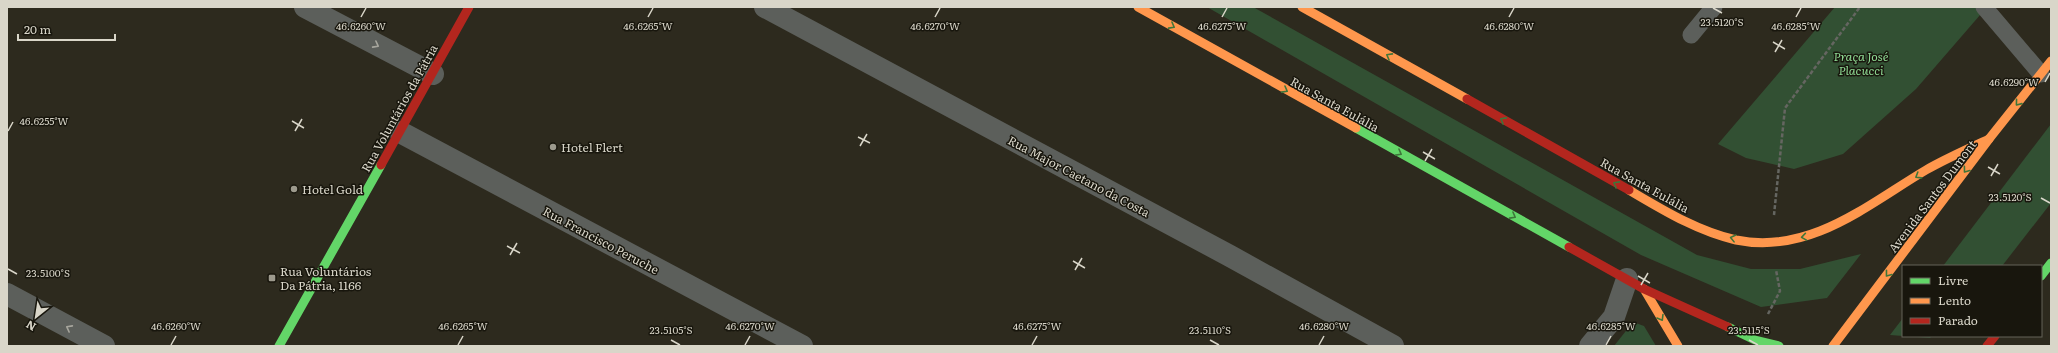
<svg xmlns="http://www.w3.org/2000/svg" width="2058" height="353" font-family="Literata,serif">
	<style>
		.green { fill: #325033 }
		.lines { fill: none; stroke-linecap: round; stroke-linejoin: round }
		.path { stroke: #656661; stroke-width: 2.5; stroke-dasharray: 4 2; stroke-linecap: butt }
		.lane { stroke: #5c5f5b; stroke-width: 17 }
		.street { stroke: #5c5f5b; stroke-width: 22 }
		.fast { stroke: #63d668; stroke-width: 9 }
		.slow { stroke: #ff974d; stroke-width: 9 }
		.jam { stroke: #b3261e; stroke-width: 9 }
		.oneway { stroke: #3e763a }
		.oneway2 { stroke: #a7a69d }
		.ticks { fill: none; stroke: #d9d6c9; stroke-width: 1.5 }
		.poi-dot { fill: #9d9a8d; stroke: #18160d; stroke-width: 1.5 }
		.labels { text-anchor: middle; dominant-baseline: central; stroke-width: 3; stroke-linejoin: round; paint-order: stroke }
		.park-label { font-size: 12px; font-style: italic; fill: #8fda94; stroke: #18160d }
		.street-label { font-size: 12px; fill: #d9d6c9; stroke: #18160d }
		.poi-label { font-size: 12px; fill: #d9d6c9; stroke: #18160d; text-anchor: start }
		.ticks-label { font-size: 10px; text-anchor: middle; fill: #d9d6c9; stroke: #18160d; stroke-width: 3; stroke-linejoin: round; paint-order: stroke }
	</style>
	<rect width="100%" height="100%" fill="#2d2a1e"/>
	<!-- green -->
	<g class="green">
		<path d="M1207 7H1253L1697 255 1751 269H1800L1861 254 1827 298 1761 307 1641 255Z"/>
		<path d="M1835 7H1987L1916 89 1843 154 1794 169 1746 158 1718 144Z"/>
		<path d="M2051 124V203L2002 266H1943Z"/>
		<path d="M1903 318V336H1932L1930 338 1890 335Z"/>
		<path d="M1633 322 1644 326 1656 346H1614Z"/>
	</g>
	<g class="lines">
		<!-- path -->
		<g class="path">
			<path d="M1774 215 1785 108 1860 7"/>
			<path d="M1768 314 1780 291 1776 270"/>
		</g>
		<!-- lane -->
		<g class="lane">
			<path d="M1984 7 2041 74"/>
			<path d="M1691 35 1714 7"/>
		</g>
		<!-- street -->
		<g class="street">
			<path d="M305 7 433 74"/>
			<path d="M765 7 1230 256 1393 346"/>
			<path d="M400 132 802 346"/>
			<path d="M7 294 104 346"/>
			<path d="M1590 346 1614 317 1627 279"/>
		</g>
		<!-- fast -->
		<g class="fast">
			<path d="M1356 128 1569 247"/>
			<path d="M2041 276 2051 263"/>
			<path d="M1728 327 1755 340 1779 346"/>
			<path d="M279 346 381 165"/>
		</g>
		<!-- slow -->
		<g class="slow">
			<path d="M1138 7 1356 128"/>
			<path d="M1302 7 1467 99"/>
			<path d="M1629 190C1663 210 1697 231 1736 240 1810 255 1867 205 1926 170 1947 158 1968 149 1989 139"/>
			<path d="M1644 289 1678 346"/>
			<path d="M1833 346 1989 139 2051 61"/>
		</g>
		<!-- jam -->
		<g class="jam">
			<path d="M1467 99 1629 190"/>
			<path d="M381 165 469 7"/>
			<path d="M1569 247 1644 289 1728 327"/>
			<path d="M1987 346 1995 336"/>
		</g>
	</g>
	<!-- one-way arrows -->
	<defs><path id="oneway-chevron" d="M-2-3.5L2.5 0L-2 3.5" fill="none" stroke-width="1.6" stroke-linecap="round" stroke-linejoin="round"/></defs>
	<g class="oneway">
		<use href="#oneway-chevron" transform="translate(1172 26) rotate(29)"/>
		<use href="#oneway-chevron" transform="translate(1389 56) rotate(-151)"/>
		<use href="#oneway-chevron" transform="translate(1285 90) rotate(29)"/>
		<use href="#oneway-chevron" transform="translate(2018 103) rotate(129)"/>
		<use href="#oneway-chevron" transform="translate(1503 120) rotate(-151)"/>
		<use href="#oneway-chevron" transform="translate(1399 153) rotate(29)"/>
		<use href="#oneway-chevron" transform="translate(1966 170) rotate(127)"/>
		<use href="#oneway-chevron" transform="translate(1918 176) rotate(148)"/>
		<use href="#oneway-chevron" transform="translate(1616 184) rotate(-151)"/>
		<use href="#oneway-chevron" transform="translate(1513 216) rotate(29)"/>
		<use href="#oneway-chevron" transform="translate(1804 237) rotate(171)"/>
		<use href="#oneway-chevron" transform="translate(1733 238) rotate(-166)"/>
		<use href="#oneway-chevron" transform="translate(1888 274) rotate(128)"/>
		<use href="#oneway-chevron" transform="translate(1661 318) rotate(59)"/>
	</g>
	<g class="oneway2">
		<use href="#oneway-chevron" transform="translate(376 45) rotate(28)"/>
		<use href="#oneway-chevron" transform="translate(69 328) rotate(-152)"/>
	</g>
	<!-- ticks -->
	<path class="ticks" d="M1713 8 1722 13M361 17 366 8M648 17 653 8M935 17 940 8M1222 17 1227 8M1509 17 1514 8M1796 17 1801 8M1773 42 1785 49M1775 52 1782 40M2045 82 2050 73M292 121 304 128M8 131 13 122M295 131 302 119M858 137 870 143M860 146 867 134M1423 152 1435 159M1425 161 1432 149M1988 167 2000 174M1991 176 1998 164M2041 198 2050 203M507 246 520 253M510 255 517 243M1073 261 1085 268M8 269 17 274M1075 270 1082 258M1638 276 1650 283M1641 285 1648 273M671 340 680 345M1210 340 1219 345M1749 340 1758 345M171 345 176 336M458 345 463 336M745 345 750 336M1032 345 1037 336M1319 345 1324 336M1606 345 1611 336"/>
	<!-- markers -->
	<g class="poi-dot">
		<circle cx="553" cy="147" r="4"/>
		<circle cx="294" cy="189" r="4"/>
		<rect x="268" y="274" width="8" height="8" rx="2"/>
	</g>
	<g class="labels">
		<!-- park labels -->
		<g class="park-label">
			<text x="1861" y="56">Praça José<tspan x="1861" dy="14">Placucci</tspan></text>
		</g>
		<!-- street labels -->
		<g class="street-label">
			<text transform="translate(1335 104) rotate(29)">Rua Santa Eulália</text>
			<text transform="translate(399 108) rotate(-61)">Rua Voluntários da Pátria</text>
			<text transform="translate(1079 176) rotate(28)">Rua Major Caetano da Costa</text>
			<text transform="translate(1645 185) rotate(29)">Rua Santa Eulália</text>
			<text transform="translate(1932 196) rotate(-53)">Avenida Santos Dumont</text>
			<text transform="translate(601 240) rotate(28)">Rua Francisco Peruche</text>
		</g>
		<!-- poi labels -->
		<g class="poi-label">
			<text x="561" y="147">Hotel Flert</text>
			<text x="302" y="189">Hotel Gold</text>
			<text x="280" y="271">Rua Voluntários<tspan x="280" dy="14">Da Pátria, 1166</tspan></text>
		</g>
	</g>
	<g class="ticks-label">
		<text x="1722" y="26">23.5120°S</text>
		<text x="1222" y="30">46.6275°W</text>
		<text x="361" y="30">46.6260°W</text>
		<text x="648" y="30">46.6265°W</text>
		<text x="935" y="30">46.6270°W</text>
		<text x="1509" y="30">46.6280°W</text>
		<text x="1796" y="30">46.6285°W</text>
		<text x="2014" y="86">46.6290°W</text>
		<text x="44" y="125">46.6255°W</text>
		<text x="2010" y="201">23.5120°S</text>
		<text x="48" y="277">23.5100°S</text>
		<text x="176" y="330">46.6260°W</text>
		<text x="463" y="330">46.6265°W</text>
		<text x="750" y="330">46.6270°W</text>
		<text x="1037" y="330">46.6275°W</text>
		<text x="1324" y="330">46.6280°W</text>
		<text x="1611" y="330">46.6285°W</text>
		<text x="671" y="334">23.5105°S</text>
		<text x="1210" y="334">23.5110°S</text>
		<text x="1749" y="334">23.5115°S</text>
	</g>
	<!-- border -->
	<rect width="2058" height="353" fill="none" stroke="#d9d6c9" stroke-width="16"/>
	<!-- legend -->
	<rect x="1902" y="265" width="140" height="72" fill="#18160d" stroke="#656358"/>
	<rect x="1910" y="278" width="20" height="6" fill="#63d668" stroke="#656358"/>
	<text x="1938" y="285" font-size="12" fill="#d9d6c9">Livre</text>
	<rect x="1910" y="298" width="20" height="6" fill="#ff974d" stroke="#656358"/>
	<text x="1938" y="305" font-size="12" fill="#d9d6c9">Lento</text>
	<rect x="1910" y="318" width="20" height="6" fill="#b3261e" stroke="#656358"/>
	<text x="1938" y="325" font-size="12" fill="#d9d6c9">Parado</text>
	<!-- north arrow -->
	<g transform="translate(36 317) rotate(210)" stroke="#18160d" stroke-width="3" paint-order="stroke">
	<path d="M0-3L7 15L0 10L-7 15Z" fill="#d9d6c9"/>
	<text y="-6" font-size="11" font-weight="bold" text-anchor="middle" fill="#d9d6c9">N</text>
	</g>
	<!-- scale -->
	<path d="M18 34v6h97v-6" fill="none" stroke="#d9d6c9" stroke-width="2"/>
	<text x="24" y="34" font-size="12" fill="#d9d6c9" stroke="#18160d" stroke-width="3" paint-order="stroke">20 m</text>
</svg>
